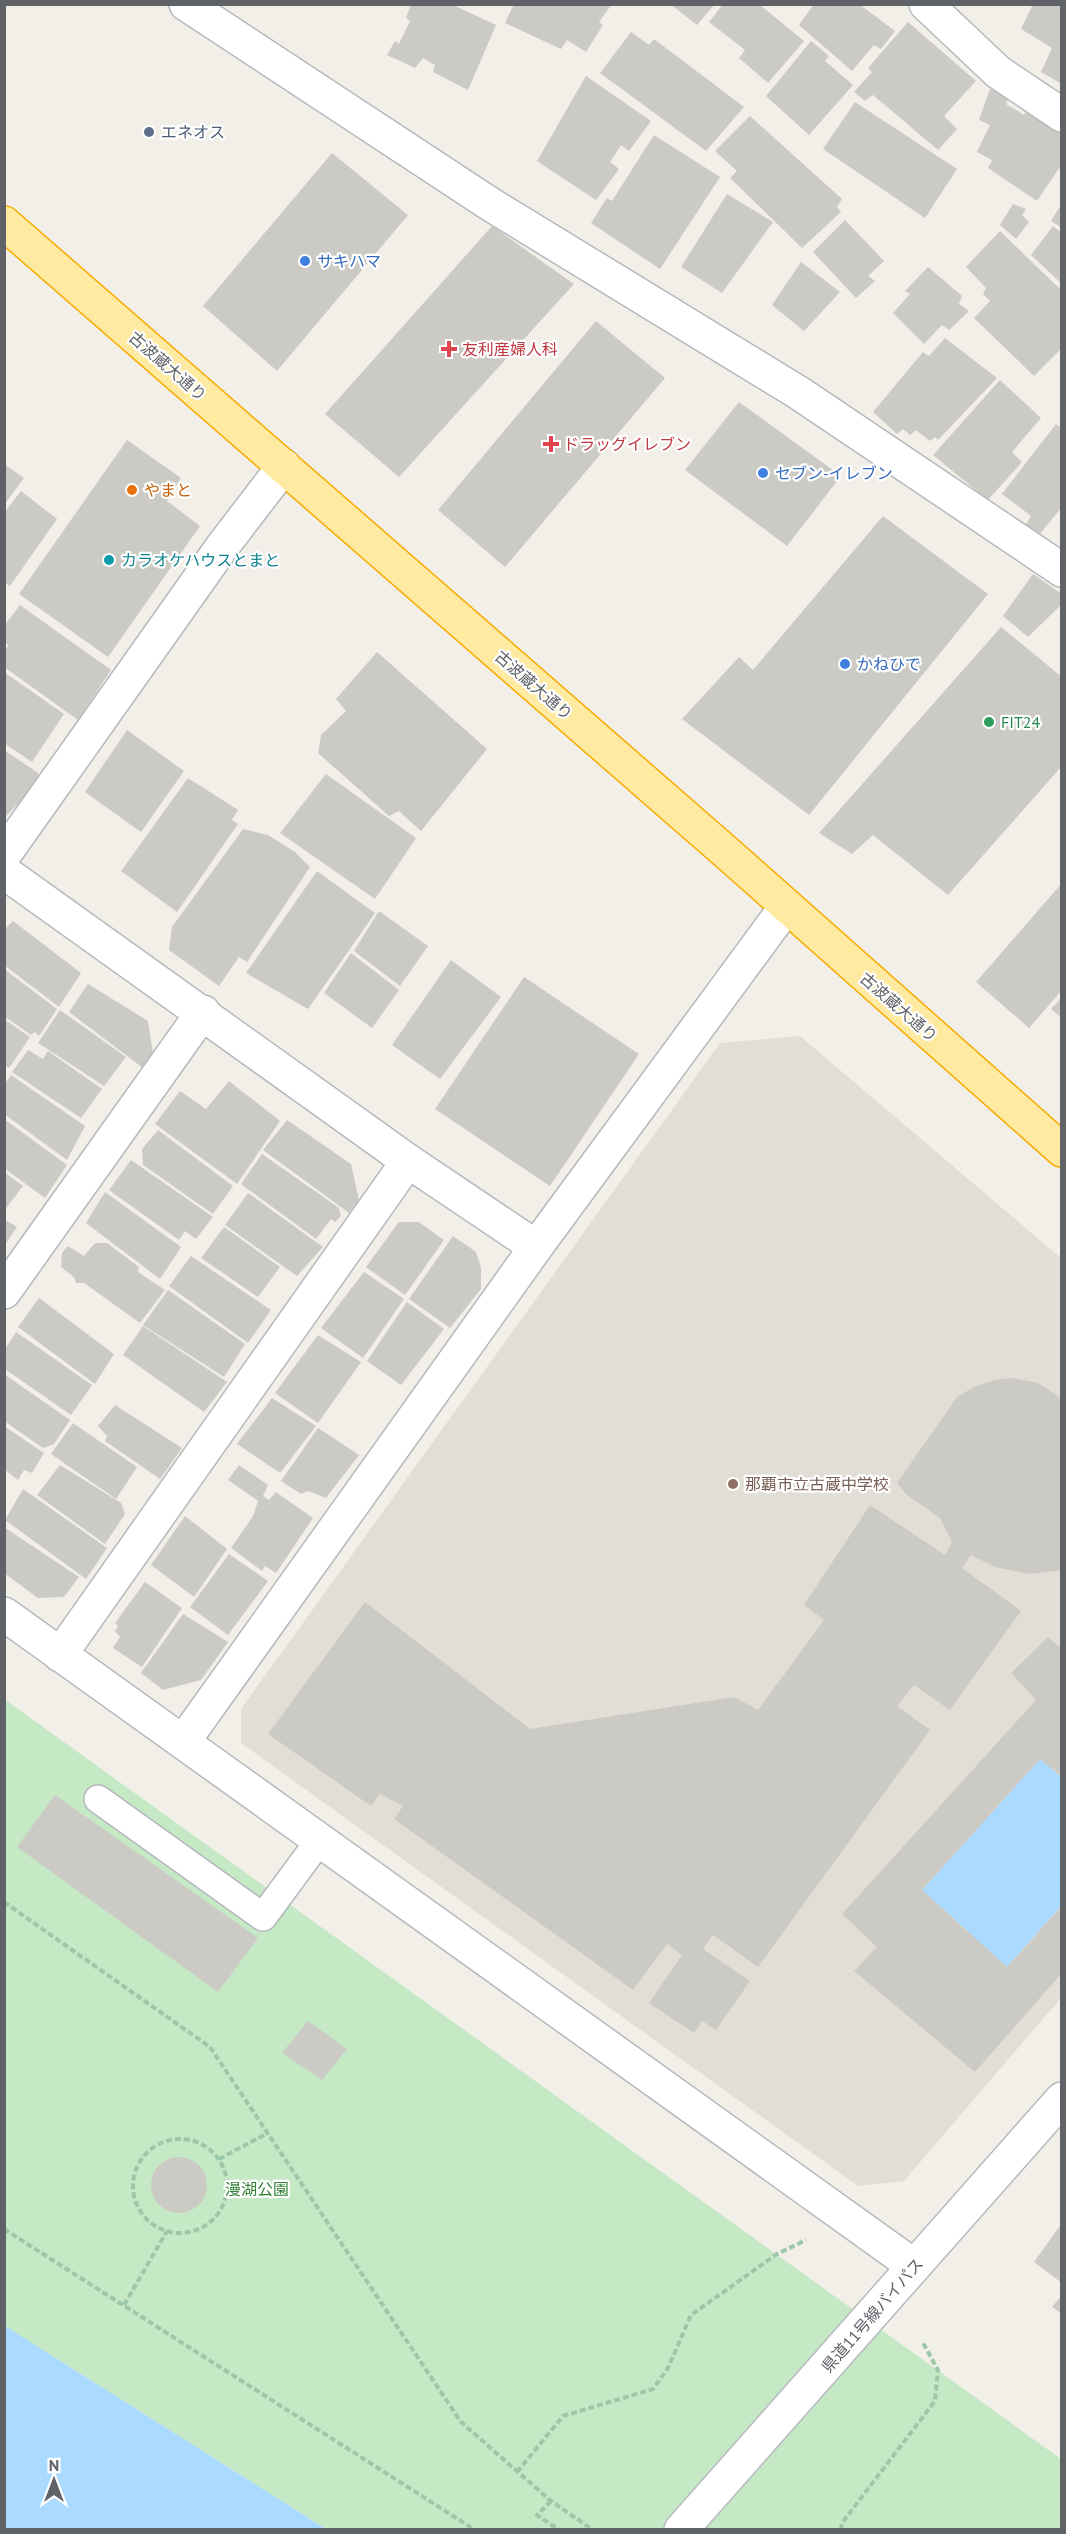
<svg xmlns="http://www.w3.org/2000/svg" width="1066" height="2534" font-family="'PT Sans','Noto Sans JP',sans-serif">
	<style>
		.education { fill: #e1ded6 }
		.green { fill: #c5e8c5 }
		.water { fill: #aadaff }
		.building { fill: #cccac5 }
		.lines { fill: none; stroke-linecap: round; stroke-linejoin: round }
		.service-casing { stroke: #b5b8bc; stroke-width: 30 }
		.minor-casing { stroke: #b5b8bc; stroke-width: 36 }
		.tertiary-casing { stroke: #b5b8bc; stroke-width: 36 }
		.secondary-casing { stroke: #b6babf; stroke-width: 36 }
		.trunk-casing { stroke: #f9ab00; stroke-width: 36 }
		.path { stroke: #9cc7a9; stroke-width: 4; stroke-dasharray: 6 3; stroke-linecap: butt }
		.service { stroke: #fff; stroke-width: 27 }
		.minor { stroke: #fff; stroke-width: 33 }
		.tertiary { stroke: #fff; stroke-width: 33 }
		.secondary { stroke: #fff; stroke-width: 33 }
		.trunk { stroke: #feeaa1; stroke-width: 33 }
		.service-dot { fill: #5c6f8a; stroke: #fff; stroke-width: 2 }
		.shop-dot { fill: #3f7fe0; stroke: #fff; stroke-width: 2 }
		.health-dot { fill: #e0444e; stroke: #fff; stroke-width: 2 }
		.food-dot { fill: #e8710a; stroke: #fff; stroke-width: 2 }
		.culture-dot { fill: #0f9aa8; stroke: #fff; stroke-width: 2 }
		.leisure-dot { fill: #2e9e5b; stroke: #fff; stroke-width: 2 }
		.education-dot { fill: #8d6e63; stroke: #fff; stroke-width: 2 }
		.labels { text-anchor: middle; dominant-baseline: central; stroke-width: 4.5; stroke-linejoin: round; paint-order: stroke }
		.service-label { font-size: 16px; fill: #4e5e75; stroke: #fff; text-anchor: start }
		.shop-label { font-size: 16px; fill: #366cbe; stroke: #fff; text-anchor: start }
		.health-label { font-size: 16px; fill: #be3a42; stroke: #fff; text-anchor: start }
		.street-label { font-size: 16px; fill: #5f6368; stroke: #fff }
		.food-label { font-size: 16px; fill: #c56008; stroke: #fff; text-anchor: start }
		.culture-label { font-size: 16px; fill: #0d838f; stroke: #fff; text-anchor: start }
		.leisure-label { font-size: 16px; fill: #27864d; stroke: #fff; text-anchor: start }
		.education-label { font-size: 16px; fill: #785e54; stroke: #fff; text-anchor: start }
		.park-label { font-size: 16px; fill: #348238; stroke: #fff }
	</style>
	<rect width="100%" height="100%" fill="#f1efe8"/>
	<!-- education -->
	<path class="education" d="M800 1036 1061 1258V1998L904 2181 858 2186 241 1743V1709L720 1043Z"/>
	<!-- green -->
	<path class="green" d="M4 1699 1061 2459V2529H326L5 2326Z"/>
	<!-- water -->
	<g class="water">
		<path d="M1040 1759 1061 1777V1906L1007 1967 922 1890Z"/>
		<path d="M4 2326H5L326 2529H5Z"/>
	</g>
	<!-- building -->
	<g class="building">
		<path d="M411 4H451L496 25 468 90 433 72 435 65 423 58 415 68 387 55 395 41 399 44 410 21 406 18Z"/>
		<path d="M514 4H612L599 22 603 25 586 52 567 40 561 49 505 23Z"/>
		<path d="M670 4H715L697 25Z"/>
		<path d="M723 4H759L804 41 768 83 739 58 745 50 709 22Z"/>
		<path d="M814 4H859L895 31 881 49 874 45 852 71 799 25Z"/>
		<path d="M1033 4H1062V84L1041 72 1052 48 1021 29Z"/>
		<path d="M908 22 976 81 944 116 957 129 938 150 873 95 865 101 854 92 872 72 868 68Z"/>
		<path d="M631 32 649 45 654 39 744 107 706 151 600 73Z"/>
		<path d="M811 41 829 56 825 61 853 85 809 135 766 96Z"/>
		<path d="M586 76 651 121 629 151 621 145 610 162 619 169 596 200 537 161Z"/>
		<path d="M990 89 1008 98 1006 104 1024 115 1027 110 1062 134V164L1037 201 988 168 992 160 977 152 990 125 979 120Z"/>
		<path d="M855 102 957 169 925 218 823 149Z"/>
		<path d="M750 116 842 199 837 207 841 212 802 248 730 178 737 171 715 151Z"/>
		<path d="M654 135 720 177 660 269 591 223 607 198 612 201Z"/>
		<path d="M332 153 408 215 277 371 203 306Z"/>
		<path d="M727 194 773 222 722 293 681 267Z"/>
		<path d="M1062 203V228L1051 221Z"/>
		<path d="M1013 204 1026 209 1022 215 1029 222 1016 239 1000 225Z"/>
		<path d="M845 220 884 261 868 276 875 281 856 298 813 252Z"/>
		<path d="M492 226 574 284 399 477 325 414Z"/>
		<path d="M1053 226 1062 233V284L1031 255Z"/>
		<path d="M1000 231 1062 291V348L1034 376 974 318 990 301 983 294 986 288 966 267Z"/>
		<path d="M801 262 840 292 804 331 772 305Z"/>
		<path d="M928 267 962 296 959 304 969 311 949 330 942 325 924 344 893 313 910 294 905 291Z"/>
		<path d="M596 321 665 378 505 567 438 510Z"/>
		<path d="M945 338 997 378 938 440 935 437 930 441 916 430 910 435 903 429 897 434 873 412 923 352 929 356Z"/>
		<path d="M1000 380 1041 418 1012 452 1022 462 988 500 933 455Z"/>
		<path d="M739 402 841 476 787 546 685 470Z"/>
		<path d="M1056 424 1062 429V507L1038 536 1025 526 1031 516 1002 494Z"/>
		<path d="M127 440 181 478 167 501 200 526 108 657 19 594Z"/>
		<path d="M4 464 24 478 4 505Z"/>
		<path d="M21 491 57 519 10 586 4 582V513Z"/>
		<path d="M883 516 988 594 809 815 682 719 739 657 753 670Z"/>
		<path d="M1033 574 1062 594V604L1028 637 1003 616Z"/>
		<path d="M20 605 111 670 78 720 4 667V652L9 645 4 642V626Z"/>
		<path d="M1001 627 1062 677V766L948 895 873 835 852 854 819 833Z"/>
		<path d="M377 652 487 749 421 831 399 811 389 816 318 753 321 735 346 711 336 699Z"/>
		<path d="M4 672 64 714 32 762 4 743Z"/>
		<path d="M127 730 184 771 141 832 85 792Z"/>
		<path d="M4 750 38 773 37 785 4 818Z"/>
		<path d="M326 774 416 838 375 899 280 833Z"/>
		<path d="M188 778 238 810 232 820 238 824 177 912 121 871Z"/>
		<path d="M243 829 268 835 295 852 310 867 247 962 239 957 219 986 169 950 172 927Z"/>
		<path d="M317 871 375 913 308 1009 246 973Z"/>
		<path d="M1062 883V990L1029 1028 976 982Z"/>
		<path d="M379 911 428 946 400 986 354 951Z"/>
		<path d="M13 921 81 973 59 1007 4 965V930Z"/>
		<path d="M351 953 399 990 372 1028 324 993Z"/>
		<path d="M451 960 501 997 440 1079 392 1045Z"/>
		<path d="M4 969 57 1009 39 1036 35 1032 31 1035 4 1016Z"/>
		<path d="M524 977 639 1054 550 1186 435 1109Z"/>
		<path d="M88 984 148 1021 153 1054 143 1068 69 1012Z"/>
		<path d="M1062 997V1018L1051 1009Z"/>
		<path d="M60 1010 126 1057 104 1086 38 1043Z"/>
		<path d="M4 1019 30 1037 9 1068 4 1065Z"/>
		<path d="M28 1050 43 1059 48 1051 102 1089 81 1118 12 1072Z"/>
		<path d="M11 1075 85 1126 67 1160 4 1114V1085Z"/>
		<path d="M229 1081 280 1121 237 1184 155 1124 180 1091 206 1109Z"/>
		<path d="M4 1119 67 1165 45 1198 4 1168Z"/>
		<path d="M287 1120 351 1164 359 1200 349 1213 263 1150Z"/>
		<path d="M158 1130 233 1186 213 1214 143 1165 142 1149Z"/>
		<path d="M262 1154 339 1208 341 1216 335 1222 331 1219 316 1239 241 1184Z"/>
		<path d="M131 1160 213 1217 196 1239 185 1231 179 1240 109 1190Z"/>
		<path d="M4 1172 23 1186 4 1211Z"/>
		<path d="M105 1192 181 1247 160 1279 86 1223Z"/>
		<path d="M248 1193 323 1247 297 1276 225 1225Z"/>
		<path d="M4 1219 17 1227 4 1246Z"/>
		<path d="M399 1222H419L444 1240 405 1295 366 1267Z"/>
		<path d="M224 1227 280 1267 258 1297 201 1258Z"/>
		<path d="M453 1236 476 1252 481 1268V1289L450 1328 409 1299Z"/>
		<path d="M95 1243H107L139 1267 138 1272 165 1290 140 1323 84 1283H76L74 1277 61 1267 62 1253 68 1246 84 1256Z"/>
		<path d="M191 1256 271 1310 248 1343 169 1286Z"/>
		<path d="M364 1272 404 1299 363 1358 321 1328Z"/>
		<path d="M168 1290 245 1344 224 1377 143 1325Z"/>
		<path d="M39 1298 114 1354 95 1384 18 1327Z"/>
		<path d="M407 1302 444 1329 401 1385 367 1361Z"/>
		<path d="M143 1326 227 1382 204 1412 123 1355Z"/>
		<path d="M16 1332 92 1385 71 1415 5 1369V1349Z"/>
		<path d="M318 1335 361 1362 318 1423 275 1393Z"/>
		<path d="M4 1374 70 1420 54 1444 43 1448 4 1421Z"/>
		<path d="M1014 1378 1038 1383 1062 1399V1570L1029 1574 995 1567 971 1555 962 1568 1021 1611 950 1710 914 1685 897 1706 930 1730 758 1967 713 1935 703 1949 750 1981 716 2030 702 2021 694 2033 649 2003 682 1955 667 1944 633 1990 394 1819 403 1806 380 1794 371 1806 268 1734 365 1602 530 1729 734 1697 758 1710 824 1620 804 1605 870 1505 945 1555 952 1542 940 1518 907 1495 897 1483 957 1397 974 1387 994 1380Z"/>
		<path d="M272 1398 316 1426 280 1473 237 1444Z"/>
		<path d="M115 1405 182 1448 160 1479 105 1441 107 1436 98 1426Z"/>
		<path d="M73 1423 137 1467 116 1499 51 1454Z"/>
		<path d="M4 1426 44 1453 32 1473 24 1470 18 1480 4 1469Z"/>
		<path d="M318 1428 359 1455 326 1498 308 1491 301 1494 281 1481Z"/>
		<path d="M60 1465 121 1503 125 1514 105 1544 37 1495Z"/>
		<path d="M239 1465 268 1485 263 1496 269 1500 276 1492 313 1518 276 1573 265 1566 262 1571 231 1548 253 1516 258 1501 228 1480Z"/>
		<path d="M23 1489 107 1548 86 1579 5 1520Z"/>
		<path d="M185 1516 227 1549 194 1597 151 1565Z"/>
		<path d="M4 1527 79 1577 64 1597 38 1598 4 1573Z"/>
		<path d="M229 1554 268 1581 228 1635 190 1607Z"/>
		<path d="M145 1582 182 1608 142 1667 113 1648 120 1637 115 1631 118 1626 115 1623Z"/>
		<path d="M183 1614 228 1642 201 1680 163 1690 141 1673Z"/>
		<path d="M1048 1637 1062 1649V1777L1040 1759 922 1890 1007 1967 1062 1906V1973L975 2072 854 1971 877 1947 842 1914 1036 1700 1011 1673Z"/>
		<path d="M55 1795 258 1938 218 1992 17 1847Z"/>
		<path d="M308 2021 347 2049 322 2080 282 2053Z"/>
		<circle cx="179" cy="2185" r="28"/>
		<path d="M1062 2223V2283L1034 2262Z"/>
		<path d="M1062 2295V2314L1052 2307Z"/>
	</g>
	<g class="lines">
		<!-- service casing -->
		<g class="service-casing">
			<path id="service" d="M98 1799 263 1917 319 1841"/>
		</g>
		<!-- minor casing -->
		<g class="minor-casing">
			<g id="minor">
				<path d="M186 4 490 204 799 393 1062 570"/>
				<path d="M926 4 998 72 1062 115"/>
				<path d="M4 855 222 547 284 466"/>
				<path d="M4 872 408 1161 536 1247"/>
				<path d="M4 1292 203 1012"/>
				<path d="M60 1655 408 1161"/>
				<path d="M183 1742 536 1247 786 907"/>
			</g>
		</g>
		<!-- tertiary casing -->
		<g class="tertiary-casing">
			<path id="tertiary" d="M4 1614 914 2266"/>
		</g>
		<!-- secondary casing -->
		<g class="secondary-casing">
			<path id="secondary" d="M681 2530 1062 2099"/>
		</g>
		<!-- trunk casing -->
		<g class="trunk-casing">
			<path id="trunk" d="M4 223 727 853 1062 1150"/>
		</g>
		<!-- path -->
		<g class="path">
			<path d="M4 1902 210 2047 461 2422 551 2501 593 2530"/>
			<circle cx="180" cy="2186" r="47"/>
			<path d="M219 2159 268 2133"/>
			<path d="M4 2229 475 2530"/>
			<path d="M124 2305 167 2231"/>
			<path d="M517 2472 563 2416 653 2389 668 2368 691 2315 777 2254 806 2240"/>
			<path d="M551 2501 537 2515 559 2530"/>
			<path d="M841 2530 842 2523 935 2401 938 2370 922 2341"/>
		</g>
		<!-- service -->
		<use href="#service" class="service"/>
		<!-- minor -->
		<use href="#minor" class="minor"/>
		<!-- tertiary -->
		<use href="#tertiary" class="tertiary"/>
		<!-- secondary -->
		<use href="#secondary" class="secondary"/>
		<!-- trunk -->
		<use href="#trunk" class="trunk"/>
	</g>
	<!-- markers -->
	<circle class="service-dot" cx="149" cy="132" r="6"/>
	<g class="shop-dot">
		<circle cx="305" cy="261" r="6"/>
		<circle cx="763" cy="473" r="6"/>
		<circle cx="845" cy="664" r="6"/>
	</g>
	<g class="health-dot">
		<path d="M446 340h6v6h6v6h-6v6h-6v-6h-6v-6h6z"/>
		<path d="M548 435h6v6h6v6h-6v6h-6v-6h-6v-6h6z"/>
	</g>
	<circle class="food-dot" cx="132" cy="490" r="6"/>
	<circle class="culture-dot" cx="109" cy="560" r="6"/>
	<circle class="leisure-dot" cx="989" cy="722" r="6"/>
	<circle class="education-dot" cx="733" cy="1484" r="6"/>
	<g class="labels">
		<!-- service labels -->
		<g class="service-label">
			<text x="161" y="132">エネオス</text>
		</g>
		<!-- shop labels -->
		<g class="shop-label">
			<text x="317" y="261">サキハマ</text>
			<text x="775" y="473">セブン-イレブン</text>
			<text x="857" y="664">かねひで</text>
		</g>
		<!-- health labels -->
		<g class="health-label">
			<text x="462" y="349">友利産婦人科</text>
			<text x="563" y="444">ドラッグイレブン</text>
		</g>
		<!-- street labels -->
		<g class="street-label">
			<text transform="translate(168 366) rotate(41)">古波蔵大通り</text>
			<text transform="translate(534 685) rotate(41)">古波蔵大通り</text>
			<text transform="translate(899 1007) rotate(41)">古波蔵大通り</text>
			<text transform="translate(872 2315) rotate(-49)">県道11号線バイパス</text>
		</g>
		<!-- food labels -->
		<g class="food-label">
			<text x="144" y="490">やまと</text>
		</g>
		<!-- culture labels -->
		<g class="culture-label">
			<text x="121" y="560">カラオケハウスとまと</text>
		</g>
		<!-- leisure labels -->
		<g class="leisure-label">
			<text x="1001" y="722">FIT24</text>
		</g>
		<!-- education labels -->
		<g class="education-label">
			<text x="745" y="1484">那覇市立古蔵中学校</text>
		</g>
		<!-- park labels -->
		<g class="park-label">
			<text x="257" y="2189">漫湖公園</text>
		</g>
	</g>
	<!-- border -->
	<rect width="1066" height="2534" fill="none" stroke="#5f6368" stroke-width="12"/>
	<!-- north arrow -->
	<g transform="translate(54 2480)" stroke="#ffffff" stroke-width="4.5" paint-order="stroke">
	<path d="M0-4.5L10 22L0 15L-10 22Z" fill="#5f6368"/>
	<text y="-9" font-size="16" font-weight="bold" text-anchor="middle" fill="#5f6368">N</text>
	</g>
</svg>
